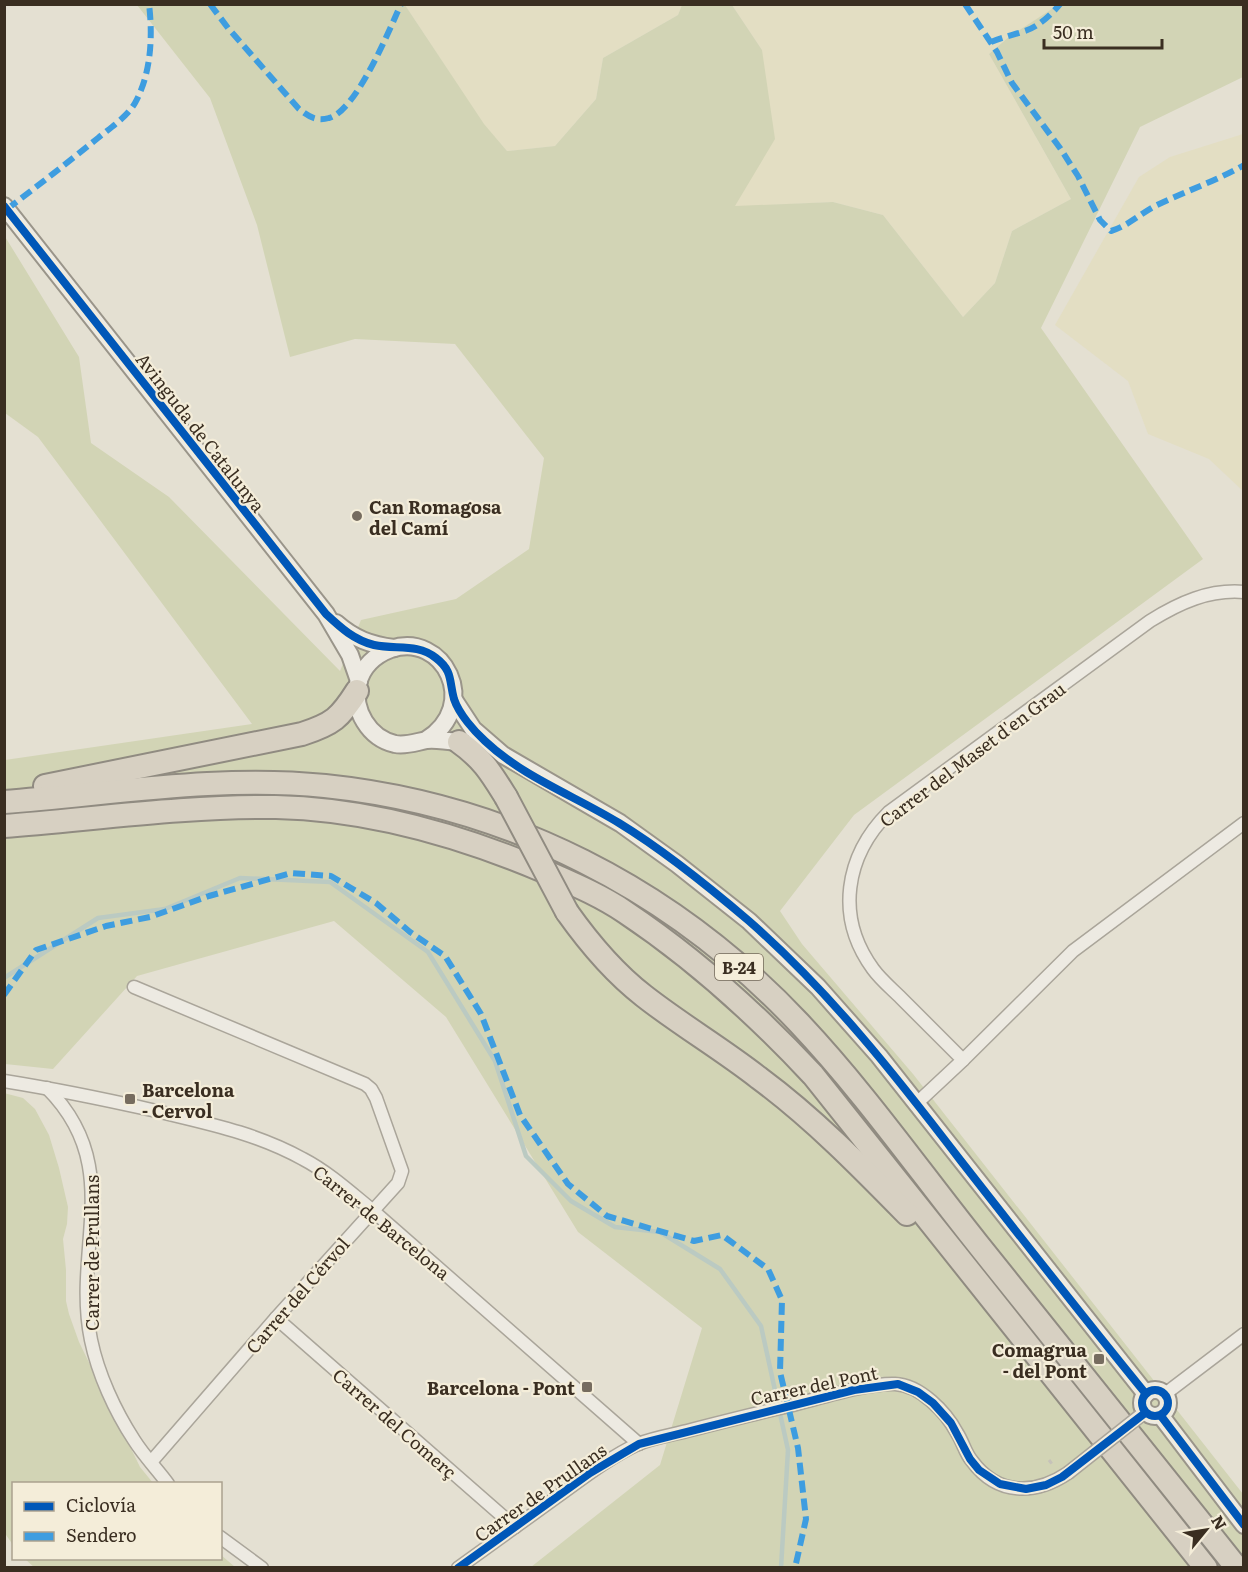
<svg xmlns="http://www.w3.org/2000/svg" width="1248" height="1572" font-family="Literata,serif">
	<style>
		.farmland { fill: #e3dec3 }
		.green { fill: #d2d4b5 }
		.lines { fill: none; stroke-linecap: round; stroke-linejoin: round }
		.stream { stroke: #bbcac2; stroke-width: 4.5 }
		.street-casing { stroke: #aaa59a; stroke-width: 15 }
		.secondary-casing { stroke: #9a958a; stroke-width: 20 }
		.highway-casing { stroke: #908b81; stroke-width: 26 }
		.path { stroke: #c6c2b9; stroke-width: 3; stroke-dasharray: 4.5 3; stroke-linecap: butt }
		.street { stroke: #edeae2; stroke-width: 12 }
		.secondary { stroke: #edeae2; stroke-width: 16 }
		.highway { stroke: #d7d0c2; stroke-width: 22 }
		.street-bridge-casing { stroke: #aaa59a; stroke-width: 15; stroke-linecap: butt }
		.highway-bridge-casing { stroke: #908b81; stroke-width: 26; stroke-linecap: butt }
		.street-bridge { stroke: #edeae2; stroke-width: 12 }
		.highway-bridge { stroke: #d7d0c2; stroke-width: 22 }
		.quiet { stroke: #3e9de0; stroke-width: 6; stroke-dasharray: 12 6; stroke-linecap: butt }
		.cycleway-casing { stroke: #f4edd9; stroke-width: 11 }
		.cycleway { stroke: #0057b8; stroke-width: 8 }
		.poi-dot { fill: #766c5f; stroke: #f4edd9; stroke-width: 2 }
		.labels { text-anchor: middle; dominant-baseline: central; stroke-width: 4.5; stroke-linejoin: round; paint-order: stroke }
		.shield { fill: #f4edd9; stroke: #726758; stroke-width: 1.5 }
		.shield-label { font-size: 16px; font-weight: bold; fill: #3a2e21 }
		.street-label { font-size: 18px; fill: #3a2e21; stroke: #f4edd9 }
		.poi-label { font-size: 18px; font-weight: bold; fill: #3a2e21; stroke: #f4edd9; text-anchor: start }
	</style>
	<rect width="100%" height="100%" fill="#e4e0d2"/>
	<!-- farmland -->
	<g class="farmland">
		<path d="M405 5H682L678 15 603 58 596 99 555 146 507 151 484 125Z"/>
		<path d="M732 5H1058L1010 36 989 54 1071 199 1012 231 995 283 963 317 883 215 833 202 734 207 762 50Z"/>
		<path d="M1243 134 1244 135 1243 491 1209 459 1148 434 1128 381 1055 325 1139 177 1170 157Z"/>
	</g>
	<!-- green -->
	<g class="green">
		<path d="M137 5H405L484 124 507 151 555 146 596 99 603 58 678 15 682 5H732L762 50 775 139 735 206 833 202 883 215 963 317 995 283 1012 231 1071 199 989 54 1010 36 1058 5H1243V77L1140 127 1041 328 1203 559 854 815 780 911 802 944 913 1074 1243 1494V1567H531L660 1465 702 1328 578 1232 446 1017 334 921 137 976 53 1069 5 1064V760L252 724 38 437 5 413 4 235 79 357 91 443 169 497 340 671 361 620 456 599 529 549 544 458 455 344 355 339 290 357 257 225 210 98Z"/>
		<path d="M4 1093 23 1098 35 1109 49 1135 59 1168 68 1207 67 1224 63 1239 66 1270V1301L69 1314 79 1342 140 1467 153 1483 14 1484 13 1545 4 1532Z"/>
		<path d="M221 1555 235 1567 35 1568 25 1559 220 1558Z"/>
	</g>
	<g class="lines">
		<!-- stream -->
		<path class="stream" d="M4 978 98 918 165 909 240 878 330 882 428 952 495 1061 526 1156 571 1201 615 1227 660 1232 720 1269 761 1326 788 1450 781 1568"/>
		<!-- street casing -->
		<g class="street-casing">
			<g id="street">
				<path d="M134 987 365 1084 371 1089 376 1098 402 1171 398 1183 276 1318 151 1462"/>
				<path d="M963 1060 1073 951 1244 823"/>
				<path d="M4 1081C54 1089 103 1099 152 1110 205 1123 254 1132 303 1159 328 1172 350 1192 372 1210L639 1444"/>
				<path d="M47 1088C126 1167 72 1248 91 1340 98 1374 115 1411 134 1440 144 1456 157 1469 168 1484"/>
				<path d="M917 1103 963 1060C942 1039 922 1019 901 998 892 989 881 980 873 969 835 917 845 856 889 812L1150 621C1179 603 1209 589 1244 592"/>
				<path d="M276 1318 515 1527"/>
				<path d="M1165 1394 1244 1334"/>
				<path d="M220 1537 262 1568"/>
				<path d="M458 1568C491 1544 525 1520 558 1496 583 1478 610 1457 638 1444 653 1438 671 1435 687 1431 722 1422 757 1413 793 1405 821 1398 867 1383 895 1384 920 1385 946 1412 957 1433 963 1442 965 1453 972 1461 998 1496 1035 1495 1068 1473"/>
			</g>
		</g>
		<!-- secondary casing -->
		<g class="secondary-casing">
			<g id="secondary">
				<path d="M4 206 326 614 350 655 359 681"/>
				<path d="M336 623C354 639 371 645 394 648"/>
				<path d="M454 700 473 729 503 755 620 823 677 864 749 921 818 987 879 1056 1146 1394"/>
				<path d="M426 740C482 705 443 631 391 649 375 655 362 667 358 684 352 710 369 738 395 744 407 746 416 742 427 740 441 739 454 742 468 744"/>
				<circle cx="1155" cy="1403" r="13"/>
				<path d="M1161 1416 1244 1525"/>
			</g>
		</g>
		<!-- highway casing -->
		<g class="highway-casing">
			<g id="highway">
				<path d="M459 742C483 759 491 773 506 797"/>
				<path d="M45 786 302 734C333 724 340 718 357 691"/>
				<path d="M4 802C111 794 218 775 325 786 508 805 673 889 799 1023 864 1092 918 1169 977 1243 1063 1351 1150 1459 1237 1568"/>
				<path d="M4 826C94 819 186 806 276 807 369 809 459 835 544 871 571 883 600 895 625 912 694 958 756 1014 813 1075L1206 1568"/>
				<path d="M567 912C589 943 613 972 644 996 681 1025 722 1049 759 1078 813 1118 860 1166 907 1214"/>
			</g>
		</g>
		<!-- path -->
		<path class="path" d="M1049 1460 1052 1464"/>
		<!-- street -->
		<use href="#street" class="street"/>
		<!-- secondary -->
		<use href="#secondary" class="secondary"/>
		<!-- highway -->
		<use href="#highway" class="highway"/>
		<!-- street-bridge casing -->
		<g class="street-bridge-casing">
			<path id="street-bridge" d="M1068 1473 1140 1416"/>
		</g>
		<!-- highway-bridge casing -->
		<g class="highway-bridge-casing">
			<path id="highway-bridge" d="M506 797 567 912"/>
		</g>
		<!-- street-bridge -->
		<use href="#street-bridge" class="street-bridge"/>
		<!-- highway-bridge -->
		<use href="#highway-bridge" class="highway-bridge"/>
		<!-- quiet -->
		<g class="quiet">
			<path d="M210 4 228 28 299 109C308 116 316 122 329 118 356 111 389 31 401 4"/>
			<path d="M965 4 997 52 1012 83 1060 148 1078 176 1100 220 1111 231C1128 226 1141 213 1157 205 1186 191 1216 181 1244 165"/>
			<path d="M991 42C1003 37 1013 35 1025 31 1038 27 1051 15 1060 4"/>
			<path d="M7 209C38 186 68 162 98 138 110 128 127 117 135 103 151 74 153 37 149 4"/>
			<path d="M4 995 36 950 106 926 150 917 209 896 291 873 331 876 376 903 410 932 445 956 481 1014 520 1115 568 1184 607 1216 694 1241 722 1235 768 1269 782 1300 780 1372 798 1448 806 1519 795 1568"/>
		</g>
		<!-- cycleway casing -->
		<g class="cycleway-casing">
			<g id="cycleway">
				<path d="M4 206 326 614C341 628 354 640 374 645 396 650 417 643 436 658 453 671 449 681 454 699 459 714 474 731 485 741 523 777 575 796 619 823 665 851 708 886 749 921 830 992 896 1076 961 1161 1022 1239 1083 1317 1146 1394"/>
				<circle cx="1155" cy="1403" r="13"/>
				<path d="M1161 1416 1244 1525"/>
				<path d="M458 1568 590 1473 639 1444 854 1390 898 1384 918 1392 933 1403 951 1423 970 1459 979 1470 1000 1484 1026 1489 1046 1485 1062 1477 1145 1413"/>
			</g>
		</g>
		<!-- cycleway -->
		<use href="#cycleway" class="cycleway"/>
	</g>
	<!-- markers -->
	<g class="poi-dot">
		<circle cx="357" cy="516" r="6"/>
		<rect x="124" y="1093" width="12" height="12" rx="3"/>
		<rect x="1093" y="1353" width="12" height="12" rx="3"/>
		<rect x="581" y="1381" width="12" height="12" rx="3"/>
	</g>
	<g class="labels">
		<!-- shield labels -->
		<rect class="shield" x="715" y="954" width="48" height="26" rx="4.5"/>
		<g class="shield-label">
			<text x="739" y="967">B-24</text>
		</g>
		<!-- street labels -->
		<g class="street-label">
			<text transform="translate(201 432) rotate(52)">Avinguda de Catalunya</text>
			<text transform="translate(972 754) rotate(-37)">Carrer del Maset d'en Grau</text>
			<text transform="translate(382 1222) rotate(39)">Carrer de Barcelona</text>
			<text transform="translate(91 1253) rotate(-90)">Carrer de Prullans</text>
			<text transform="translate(297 1295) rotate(-49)">Carrer del Cérvol</text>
			<text transform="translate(814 1385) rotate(-12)">Carrer del Pont</text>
			<text transform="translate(395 1423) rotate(41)">Carrer del Comerç</text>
			<text transform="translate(540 1492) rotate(-35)">Carrer de Prullans</text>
		</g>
		<!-- poi labels -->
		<g class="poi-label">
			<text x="369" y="506">Can Romagosa<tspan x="369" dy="21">del Camí</tspan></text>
			<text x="142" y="1089">Barcelona<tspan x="142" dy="21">- Cervol</tspan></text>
			<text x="1087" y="1349" text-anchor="end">Comagrua<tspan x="1087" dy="21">- del Pont</tspan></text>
			<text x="575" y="1387" text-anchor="end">Barcelona - Pont</text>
		</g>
	</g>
	<!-- border -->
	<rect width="1248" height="1572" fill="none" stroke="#3a2e21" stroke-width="12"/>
	<!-- legend -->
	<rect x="12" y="1482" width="210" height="78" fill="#f4edd9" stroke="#aaa18f" stroke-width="1.5"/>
	<rect x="24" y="1502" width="30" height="9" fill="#0057b8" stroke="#aaa18f" stroke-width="1.5"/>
	<text x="66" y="1512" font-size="18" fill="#3a2e21">Ciclovía</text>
	<rect x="24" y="1532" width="30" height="9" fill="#3e9de0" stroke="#aaa18f" stroke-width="1.5"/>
	<text x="66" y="1542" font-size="18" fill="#3a2e21">Sendero</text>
	<!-- north arrow -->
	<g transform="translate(1206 1530) rotate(60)" stroke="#f4edd9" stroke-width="4.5" paint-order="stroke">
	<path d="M0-4.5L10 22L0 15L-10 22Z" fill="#3a2e21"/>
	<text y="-9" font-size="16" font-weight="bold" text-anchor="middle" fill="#3a2e21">N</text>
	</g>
	<!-- scale -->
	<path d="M1044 39v9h118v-9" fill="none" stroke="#3a2e21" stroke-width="3"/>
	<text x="1053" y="39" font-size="18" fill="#3a2e21" stroke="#f4edd9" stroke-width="4.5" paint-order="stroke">50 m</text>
</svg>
